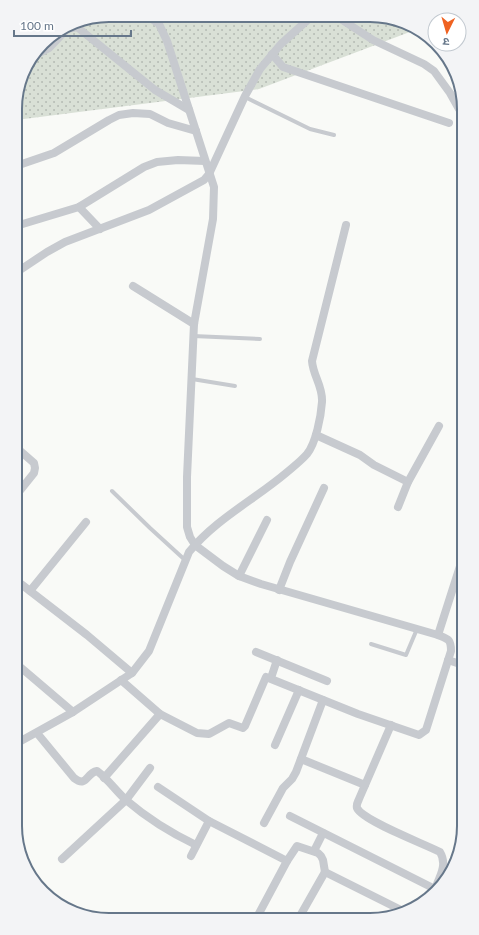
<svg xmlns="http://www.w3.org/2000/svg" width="479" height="935" font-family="Lato,'Noto Sans Devanagari',sans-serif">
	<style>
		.grass { fill: url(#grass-dots) }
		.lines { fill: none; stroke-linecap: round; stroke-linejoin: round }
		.lane { stroke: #c7cacf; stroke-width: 4 }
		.street { stroke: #c7cacf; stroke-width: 8 }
		.rim { fill: none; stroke: #66778a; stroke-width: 2 }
	</style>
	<defs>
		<pattern id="grass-dots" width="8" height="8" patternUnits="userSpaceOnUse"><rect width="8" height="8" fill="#d9e0d6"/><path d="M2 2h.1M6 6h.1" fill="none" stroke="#b4bab3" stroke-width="1.8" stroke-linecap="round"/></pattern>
	</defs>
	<rect width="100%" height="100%" fill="#f9faf7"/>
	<!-- grass -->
	<path class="grass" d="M109 15 388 17 415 30 259 89 16 120V97L25 67 47 38 73 22Z"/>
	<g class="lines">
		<!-- lane -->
		<g class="lane">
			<path d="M245 97 310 129 334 135"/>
			<path d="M193 336 260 339"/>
			<path d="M192 379 235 386"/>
			<path d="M112 491 150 528 185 560"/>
			<path d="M371 644 406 655 417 629"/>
		</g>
		<!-- street -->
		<g class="street">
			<path d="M336 16 373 40 424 64 434 71 450 93 459 109"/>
			<path d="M272 54 283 67 449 123"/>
			<path d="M34 56 49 48 67 29 77 27 155 90 189 110"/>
			<path d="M16 166 54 153 109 120 119 115 133 113 150 114 168 123 196 131"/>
			<path d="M79 207 100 229"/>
			<path d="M16 226 79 207 144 167 157 162 178 160 205 161"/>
			<path d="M17 272 47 252 65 242 149 210 204 180 209 174 245 96 260 69 281 44 312 16"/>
			<path d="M133 286 194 324"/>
			<path d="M316 435 360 455 374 465 408 482"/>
			<path d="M18 449 34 463 35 468 34 473 18 493"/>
			<path d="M398 507 408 482 439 426"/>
			<path d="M239 576 267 520"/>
			<path d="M21 584 87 635 132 673"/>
			<path d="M279 590 290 562 324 488"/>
			<path d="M30 591 86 522"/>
			<path d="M438 635 462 560"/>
			<path d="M256 652 327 681"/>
			<path d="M448 660 463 665"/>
			<path d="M19 666 73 712"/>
			<path d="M271 678 277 660"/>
			<path d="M121 680 160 714 197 733 209 734 229 723 243 728 245 726 266 677 358 714 419 735 426 730 451 651C451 639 448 639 438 635L261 584 239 576 223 566 195 545 190 537 187 527V477L194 324 213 219 214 187 167 41 159 24 146 15"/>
			<path d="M391 725 359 799C358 802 356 804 357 808 363 821 425 844 440 852 448 865 439 878 434 891"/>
			<path d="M37 733 74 778C87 788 86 773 97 771 108 779 116 791 126 800 147 818 171 833 196 845"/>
			<path d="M19 742 73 712 132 673 149 651 189 552C216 519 254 500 286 473 293 467 301 461 307 454 316 443 321 416 322 402 323 386 313 376 312 361L346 225"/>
			<path d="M275 745 299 690"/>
			<path d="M301 759 365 785"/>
			<path d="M104 778 160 714"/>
			<path d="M158 787 209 821 287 861 257 917"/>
			<path d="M290 816 435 889"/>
			<path d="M264 823 283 788 292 779 296 772 323 700"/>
			<path d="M314 851 323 833"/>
			<path d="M191 856 209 821"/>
			<path d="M62 859 126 800 150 768"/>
			<path d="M287 861 297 846 318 853 321 856 323 860 325 872 405 912"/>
			<path d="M300 916 325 872"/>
		</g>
	</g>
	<!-- crop -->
	<path d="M0 0H479V935H0ZM109 22H370A87 87 0 0 1 457 109V826A87 87 0 0 1 370 913H109A87 87 0 0 1 22 826V109A87 87 0 0 1 109 22Z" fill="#f3f4f6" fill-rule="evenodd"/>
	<path class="rim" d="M109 22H370A87 87 0 0 1 457 109V826A87 87 0 0 1 370 913H109A87 87 0 0 1 22 826V109A87 87 0 0 1 109 22Z"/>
	<!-- north arrow -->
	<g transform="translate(447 32) rotate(185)"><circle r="19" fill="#ffffff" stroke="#c2c9d0"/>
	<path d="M0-3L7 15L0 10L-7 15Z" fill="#ef6221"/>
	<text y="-6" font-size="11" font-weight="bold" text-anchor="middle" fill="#66778a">उ</text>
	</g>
	<!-- scale -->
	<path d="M14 30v6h117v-6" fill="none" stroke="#66778a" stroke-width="2"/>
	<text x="20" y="30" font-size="12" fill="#66778a" stroke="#ffffff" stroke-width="3" paint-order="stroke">100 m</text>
</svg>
